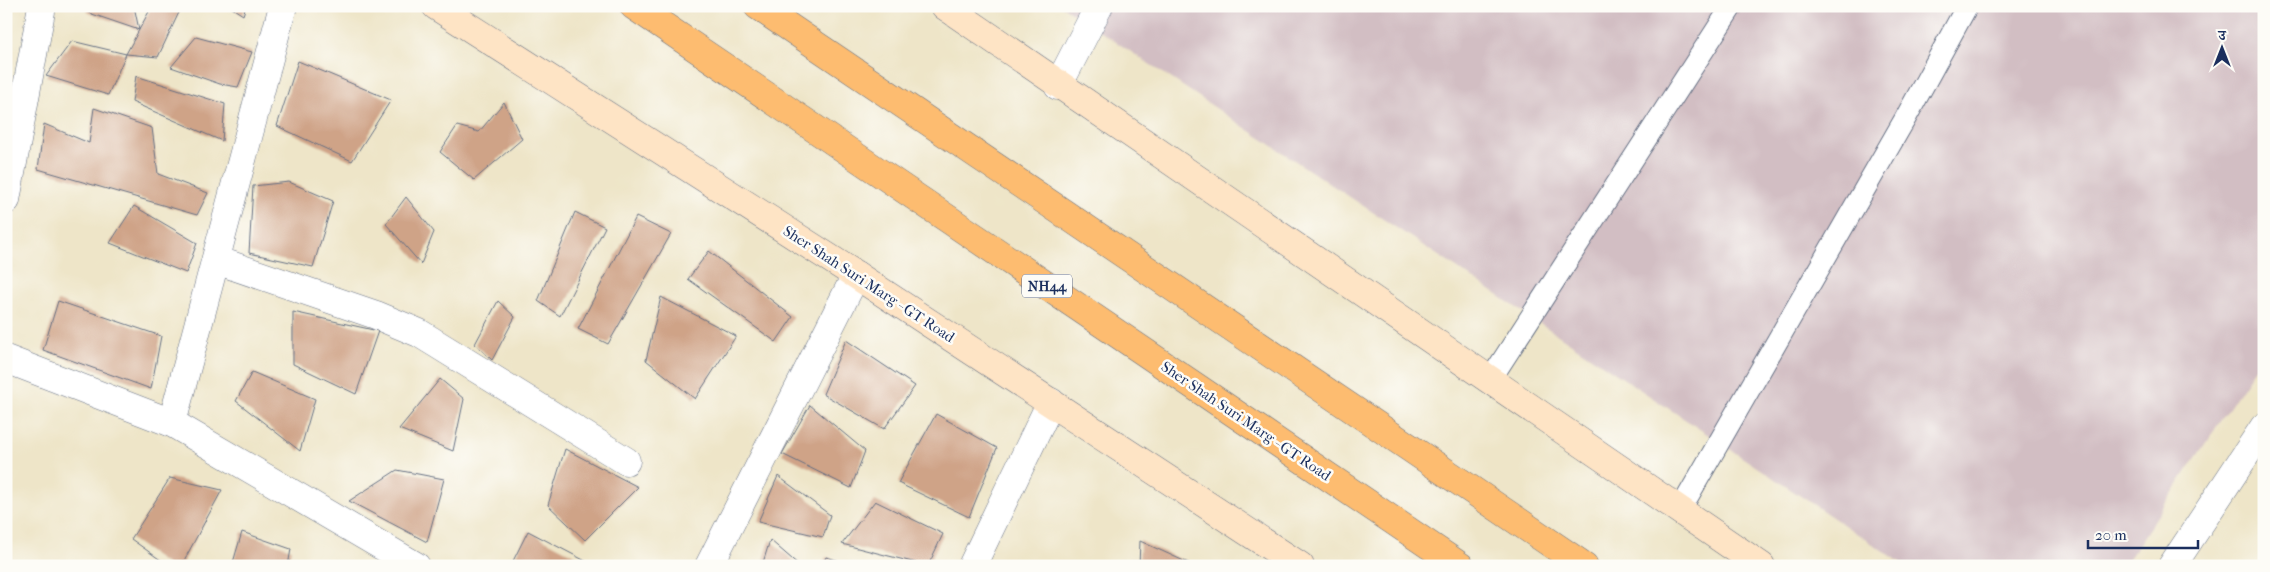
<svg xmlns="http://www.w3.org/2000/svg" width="2270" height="572" font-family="'IM FELL French Canon','Noto Serif Devanagari',serif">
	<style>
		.industrial { fill: #d2bec3 }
		.building { fill: #cfa387 }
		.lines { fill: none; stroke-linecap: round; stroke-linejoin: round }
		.lane-casing { stroke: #656f83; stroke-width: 23 }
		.street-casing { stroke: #656f83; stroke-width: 29 }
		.secondary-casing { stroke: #656f83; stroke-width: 29 }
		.highway-casing { stroke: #656f83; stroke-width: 29 }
		.lane { stroke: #fff; stroke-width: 21 }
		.street { stroke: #fff; stroke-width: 28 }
		.secondary { stroke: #fee4c5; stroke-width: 28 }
		.highway { stroke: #fdbc6f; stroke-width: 28 }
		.labels { text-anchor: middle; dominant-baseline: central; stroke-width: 5; stroke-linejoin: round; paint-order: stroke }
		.shield { fill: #fdfcf7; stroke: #5f6c8c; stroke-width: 1 }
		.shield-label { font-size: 14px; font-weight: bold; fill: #1b2f5e }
		.street-label { font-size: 15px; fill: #1b2f5e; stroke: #fdfcf7 }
	</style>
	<rect width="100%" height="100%" fill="#fdfcf7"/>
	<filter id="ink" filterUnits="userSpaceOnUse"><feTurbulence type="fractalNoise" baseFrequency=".02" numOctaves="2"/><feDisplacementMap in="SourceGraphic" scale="10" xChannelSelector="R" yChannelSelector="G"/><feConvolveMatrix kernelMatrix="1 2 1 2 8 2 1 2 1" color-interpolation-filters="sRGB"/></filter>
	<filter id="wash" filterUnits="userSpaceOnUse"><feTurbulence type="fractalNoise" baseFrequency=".0096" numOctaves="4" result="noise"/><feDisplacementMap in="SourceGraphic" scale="20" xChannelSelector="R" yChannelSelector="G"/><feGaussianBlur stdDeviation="1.12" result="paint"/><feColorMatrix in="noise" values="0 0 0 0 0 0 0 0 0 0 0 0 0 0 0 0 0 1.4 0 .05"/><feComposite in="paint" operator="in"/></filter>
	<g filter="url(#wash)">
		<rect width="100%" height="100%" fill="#eee5c8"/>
		<!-- industrial -->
		<path class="industrial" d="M1062 6H2264V355L2124 566H1906Z"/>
		<g id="blocks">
			<!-- building -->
			<g class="building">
				<path d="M84 6H134L139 30 89 13Z"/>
				<path d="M152 6H182L158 57 126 54Z"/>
				<path d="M229 6H246L243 15Z"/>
				<path d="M196 37 252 52 238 87 220 84 171 67Z"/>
				<path d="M72 41 126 54 108 95 46 76Z"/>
				<path d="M298 61 391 100 352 161 277 126Z"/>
				<path d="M136 76 225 104 222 141 132 102Z"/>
				<path d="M504 102 522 139 474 180 440 152 457 126 479 132Z"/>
				<path d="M94 108 152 128 158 174 208 193 197 215 38 169 44 124 89 143Z"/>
				<path d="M289 182 333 201 313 267 249 253 253 186Z"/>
				<path d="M406 197 434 232 421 264 386 224Z"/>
				<path d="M134 206 197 243 186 273 110 243Z"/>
				<path d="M575 212 605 227 560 316 538 301Z"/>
				<path d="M636 217 671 234 608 344 578 329Z"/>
				<path d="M709 251 793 317 776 342 688 279Z"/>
				<path d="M661 297 736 336 695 399 646 360Z"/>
				<path d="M58 301 161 336 151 389 43 350Z"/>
				<path d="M498 301 515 317 492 360 475 344Z"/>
				<path d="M293 312 378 331 356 394 293 364Z"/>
				<path d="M846 340 915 386 884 429 823 394Z"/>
				<path d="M252 372 315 399 300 451 236 401Z"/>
				<path d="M440 379 464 399 453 451 399 429Z"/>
				<path d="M810 405 865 451 851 488 782 454Z"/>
				<path d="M936 414 997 448 969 517 898 483Z"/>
				<path d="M565 449 638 487 585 540 548 505Z"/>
				<path d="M397 470 444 479 427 542 349 501Z"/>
				<path d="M778 476 830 515 823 537 758 522Z"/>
				<path d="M170 478 222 490 181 566H169L131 539Z"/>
				<path d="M875 501 943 534 928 566 842 544Z"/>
				<path d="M528 531 595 566H521L513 561Z"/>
				<path d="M242 532 291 549 288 566H232Z"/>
				<path d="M770 540 800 566H762Z"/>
				<path d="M1140 541 1195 566H1139Z"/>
				<path d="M826 557 854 565V566H822Z"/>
			</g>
		</g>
	</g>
	<g filter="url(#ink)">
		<use href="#blocks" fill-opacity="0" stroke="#656f83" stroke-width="1"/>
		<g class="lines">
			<!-- lane casing -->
			<g class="lane-casing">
				<g id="lane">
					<path d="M1490 380 1732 6"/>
					<path d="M1680 510 1905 119 1967 6"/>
				</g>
			</g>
			<!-- street casing -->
			<g class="street-casing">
				<g id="street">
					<path d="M1058 86 1099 6"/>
					<path d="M6 200 42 6"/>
					<path d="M216 260 376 315 419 333 626 461"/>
					<path d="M6 359 172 423 416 566"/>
					<path d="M172 423 283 6"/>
					<path d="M709 566 856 275"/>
					<path d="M972 566 1051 402"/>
					<path d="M2172 566 2264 427"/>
				</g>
			</g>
			<!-- secondary casing -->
			<g class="secondary-casing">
				<g id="secondary">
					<path d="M436 6 856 275 1300 566"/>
					<path d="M945 6 1761 566"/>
				</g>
			</g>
			<!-- highway casing -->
			<g class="highway-casing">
				<g id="highway">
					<path d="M634 6 1460 566"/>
					<path d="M758 6 1584 566"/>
				</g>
			</g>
			<!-- lane -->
			<use href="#lane" class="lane"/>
			<!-- street -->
			<use href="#street" class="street"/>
			<!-- secondary -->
			<use href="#secondary" class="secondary"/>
			<!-- highway -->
			<use href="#highway" class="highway"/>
		</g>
	</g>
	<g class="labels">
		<!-- shield labels -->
		<rect class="shield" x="1022" y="274.5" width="50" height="23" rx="4"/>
		<g class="shield-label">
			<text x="1047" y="286">NH44</text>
		</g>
		<!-- street labels -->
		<g class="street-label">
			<text transform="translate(869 284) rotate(33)">Sher Shah Suri Marg - GT Road</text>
			<text transform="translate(1246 421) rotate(34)">Sher Shah Suri Marg - GT Road</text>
		</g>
	</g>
	<!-- margin -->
	<rect width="2270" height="572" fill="none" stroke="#fdfcf7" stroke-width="25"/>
	<!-- north arrow -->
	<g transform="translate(2222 48)" stroke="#fdfcf7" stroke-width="4" paint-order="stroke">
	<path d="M0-4L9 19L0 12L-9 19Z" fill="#1b2f5e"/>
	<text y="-8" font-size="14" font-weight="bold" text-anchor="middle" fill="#1b2f5e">उ</text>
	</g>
	<!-- scale -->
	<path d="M2088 540v8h110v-8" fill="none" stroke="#1b2f5e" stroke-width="2.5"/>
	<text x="2095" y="540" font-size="15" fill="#1b2f5e" stroke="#fdfcf7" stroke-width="4" paint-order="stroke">20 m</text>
</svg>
